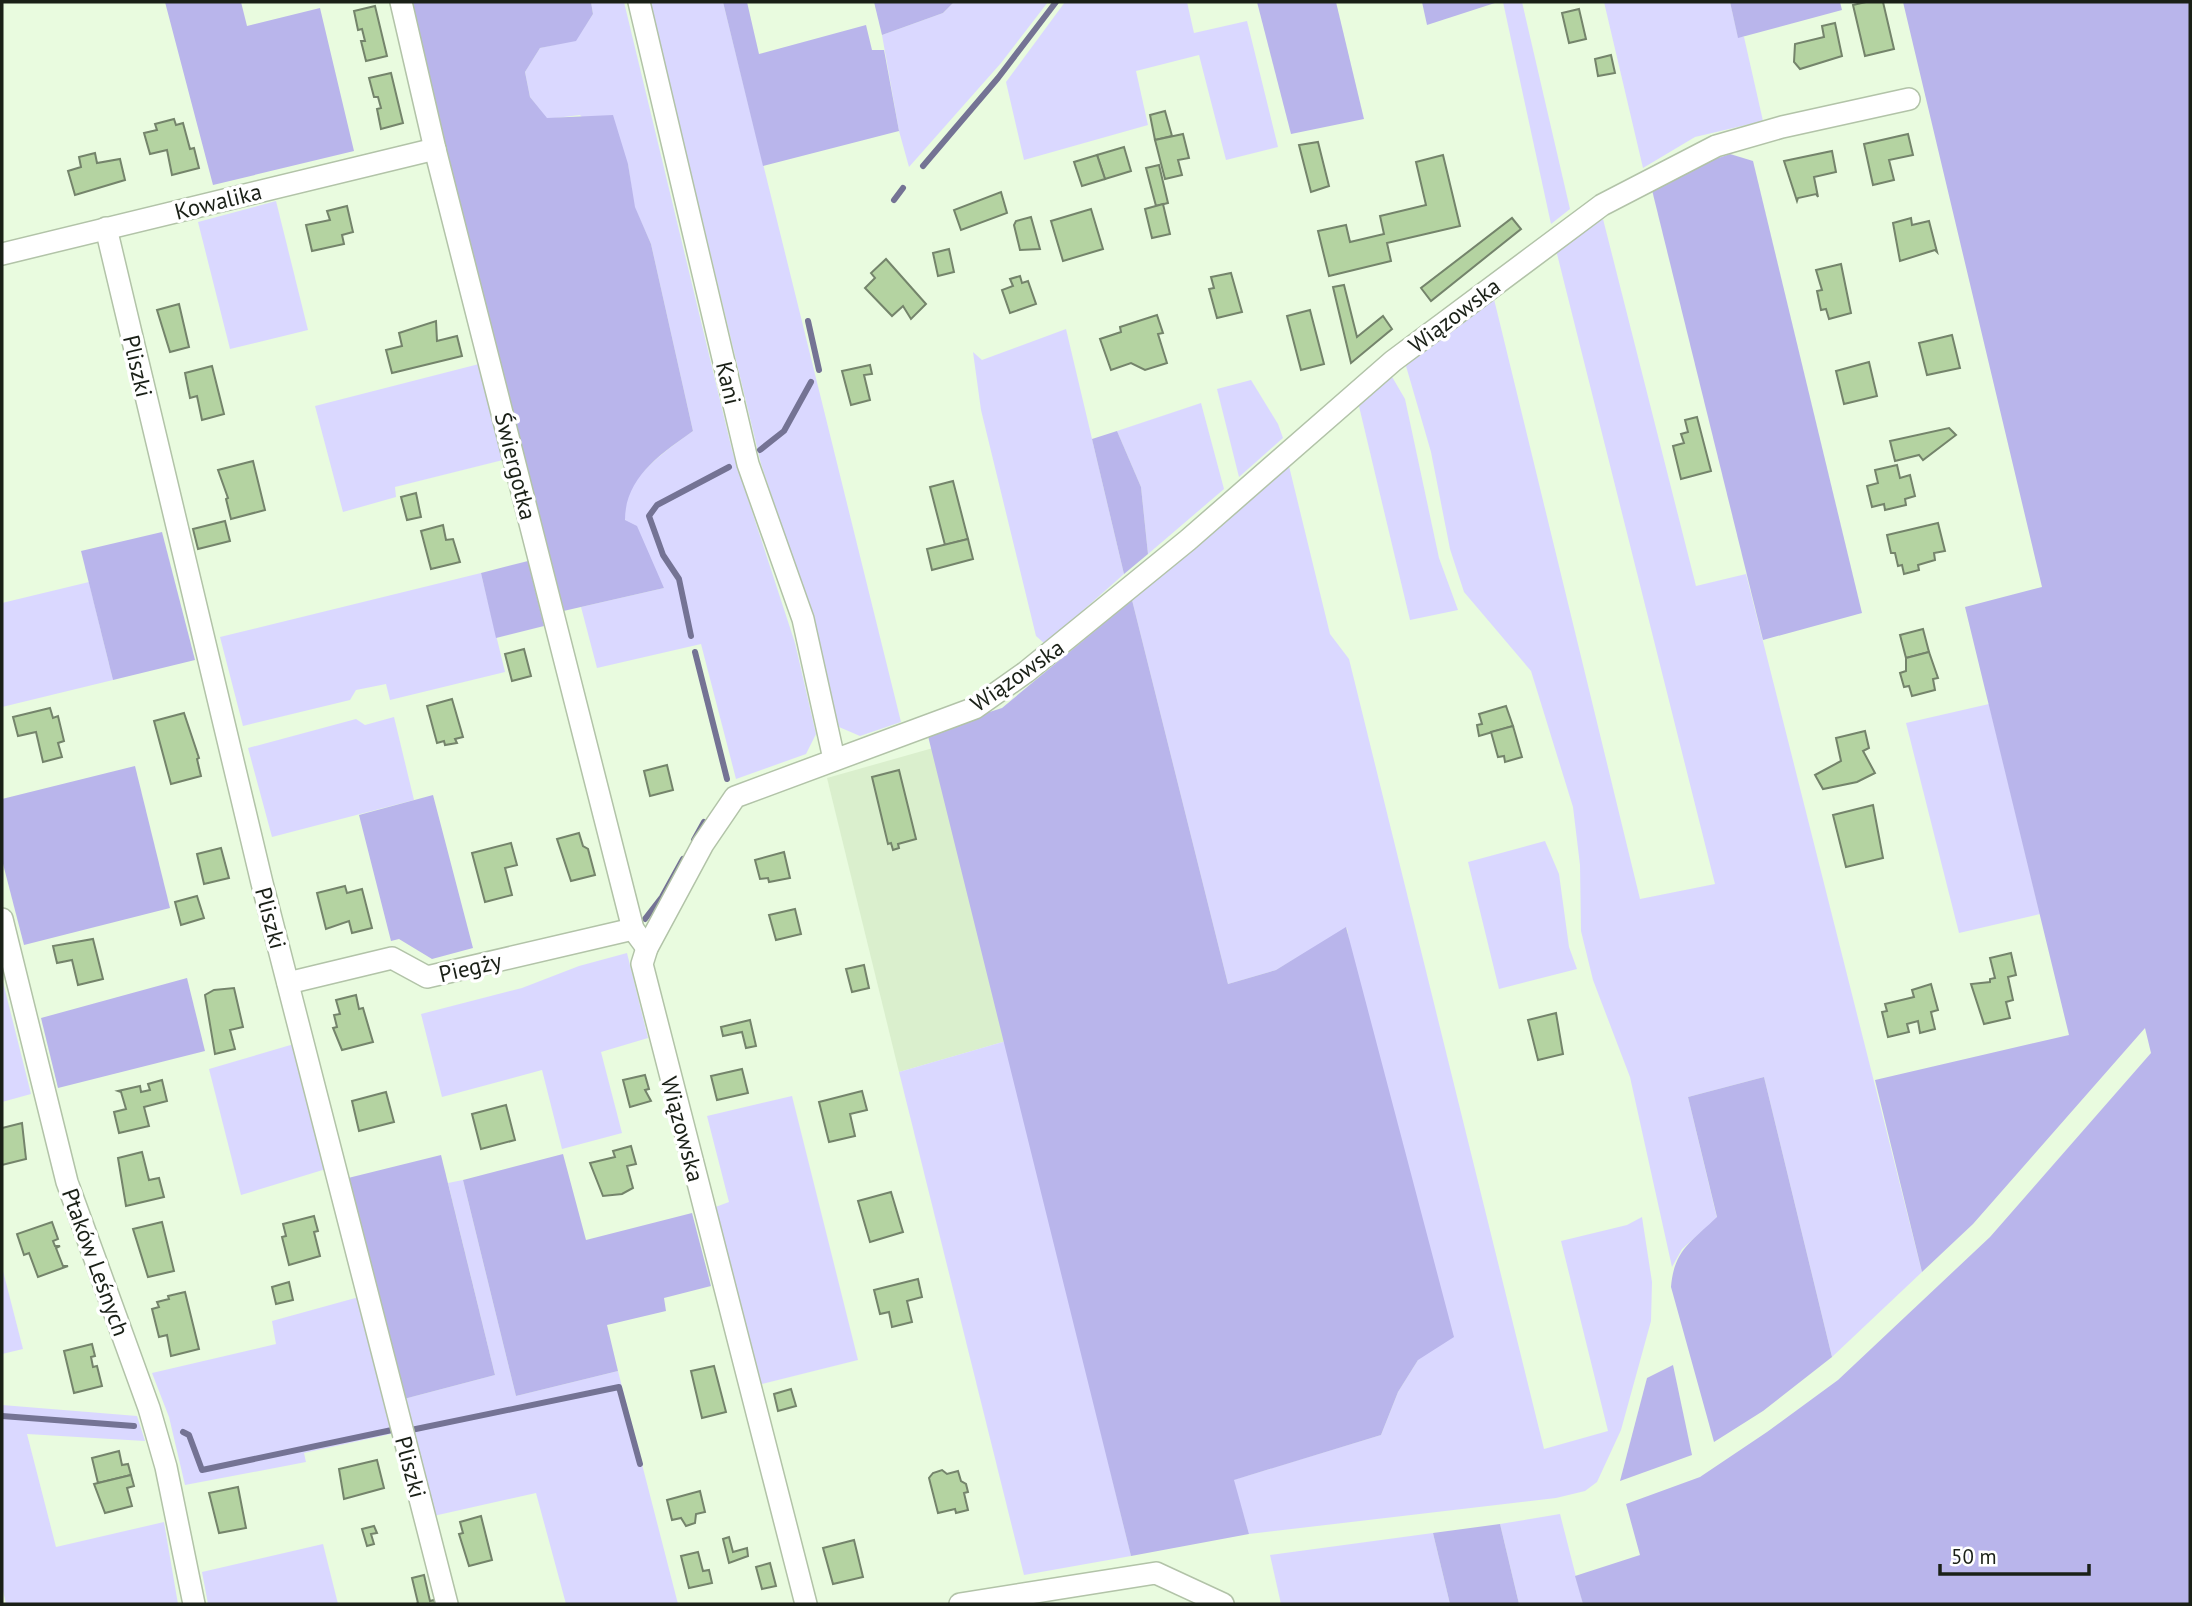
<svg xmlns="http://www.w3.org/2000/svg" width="2192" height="1606" font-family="'PT Sans',sans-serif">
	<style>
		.built { fill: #daefcd }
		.green { fill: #dad8ff }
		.forest { fill: #b9b5eb }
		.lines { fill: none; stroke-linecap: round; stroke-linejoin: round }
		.stream { stroke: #747394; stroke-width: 6 }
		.building { fill: #b4d3a1; stroke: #74846b; stroke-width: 2 }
		.street-casing { stroke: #b2c3a8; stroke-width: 24 }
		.street { stroke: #fff; stroke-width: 21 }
		.labels { text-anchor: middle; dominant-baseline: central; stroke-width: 7; stroke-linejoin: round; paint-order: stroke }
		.street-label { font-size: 23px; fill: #1a2017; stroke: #fff }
	</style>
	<rect width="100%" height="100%" fill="#e9fbdf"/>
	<!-- built -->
	<path class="built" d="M933 748 1006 1041 899 1072 827 778Z"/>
	<!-- green -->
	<g class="green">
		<path d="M591 2H624L732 450 795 643 816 734 806 754 736 779 701 644 597 668 581 607 664 588C652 567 635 545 626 522 613 486 669 448 693 431L651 244 634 206 628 164 580 115 547 119 530 97 525 72 540 48 576 40 593 14Z"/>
		<path d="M650 2H723L901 722 860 736 839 727 801 582 761 464Z"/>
		<path d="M954 2H1048L1001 63 909 167 899 131 882 35 943 13Z"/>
		<path d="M1065 2H1187L1194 33 1247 21 1278 147 1226 160 1199 55 1136 71 1148 125 1024 160 1006 82Z"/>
		<path d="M1503 2H1522L1570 209 1551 224Z"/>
		<path d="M1604 2H1730L1738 37H1744L1763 121 1695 137 1643 168Z"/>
		<path d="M276 201 308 330 230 349 198 222Z"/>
		<path d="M1603 219 1696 586 1746 574 1922 1272 1832 1357 1764 1077 1688 1097 1717 1218 1682 1249 1672 1267 1630 1077 1593 980 1581 931 1580 865 1573 807 1531 671 1464 592 1450 549 1431 452 1406 366 1493 295 1640 899 1715 884 1556 250Z"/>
		<path d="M1066 329 1124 574 1045 644 1036 636 981 410 973 352 982 360Z"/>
		<path d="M479 364 503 460 395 487 396 497 343 512 315 406Z"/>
		<path d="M1391 375 1405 399 1439 558 1458 610 1410 620 1358 402Z"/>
		<path d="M1251 380 1278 424 1283 438 1239 477 1217 389Z"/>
		<path d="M1201 403 1224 489 1148 554 1141 487 1117 431Z"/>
		<path d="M1288 462 1330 634 1349 659 1544 1449 1608 1431 1561 1241 1627 1225 1642 1217 1652 1282 1651 1321 1621 1430 1597 1482 1585 1491 1556 1498 1249 1534 1233 1480 1381 1435 1398 1392 1418 1360 1347 928 1276 970 1228 984 1132 600Z"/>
		<path d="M481 573 505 672 390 700 386 684 356 690 350 700 243 726 220 637Z"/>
		<path d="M89 582 113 680 2 707V603Z"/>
		<path d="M1989 704 2040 914 1959 933 1906 723Z"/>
		<path d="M394 717 414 800 272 837 248 748 356 719 365 725Z"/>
		<path d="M1545 841 1559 874 1569 947 1577 969 1499 989 1468 862Z"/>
		<path d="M627 953 648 1038 601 1052 622 1133 562 1149 542 1070 442 1097 421 1014 522 988 579 966Z"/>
		<path d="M2 978 31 1094 2 1102Z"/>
		<path d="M1006 1041 1131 1556 1024 1575 899 1072Z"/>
		<path d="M294 1044 326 1169 241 1195 209 1069Z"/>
		<path d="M792 1096 858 1360 758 1385 710 1209 729 1202 707 1116Z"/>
		<path d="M463 1180 516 1396 618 1371 678 1604H566L536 1493 429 1517 400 1400 495 1375 448 1183Z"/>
		<path d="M2 1267 23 1349 2 1354Z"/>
		<path d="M359 1297 395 1433 304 1453 306 1462 185 1485 169 1417 152 1373 276 1344 272 1321Z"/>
		<path d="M2 1405 137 1416 145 1441 27 1434 56 1547 164 1522 178 1604H6L2 1586Z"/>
		<path d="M1560 1514 1583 1604H1519L1500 1524Z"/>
		<path d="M1433 1533 1450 1604H1281L1270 1555Z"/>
		<path d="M323 1544 338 1604H208L202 1572Z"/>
	</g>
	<!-- forest -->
	<g class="forest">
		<path d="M165 2H241L247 26 320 8 354 151 213 185Z"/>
		<path d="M410 2H591L593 14 576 41 540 48 525 72 530 97 547 118 613 115 628 164 635 207 651 244 693 431C661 454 625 477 625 520L637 526 664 588 559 612Z"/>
		<path d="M723 2H747L759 54 866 25 872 50H884L899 131 763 166Z"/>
		<path d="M874 2H954L943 13 882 35Z"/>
		<path d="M1257 2H1336L1364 119 1291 134Z"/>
		<path d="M1422 2H1498L1427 25Z"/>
		<path d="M1730 2H1840L1842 10 1738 38Z"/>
		<path d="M1903 2H2190V1604H1583L1575 1576 1640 1555 1626 1504 1700 1477 1767 1432 1838 1380 1990 1237 2151 1053 2145 1028 1973 1224 1922 1272 1875 1080 2069 1035 1965 607 2042 587Z"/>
		<path d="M1730 154 1753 161 1862 613 1763 640 1651 186 1686 169Z"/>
		<path d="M1117 431 1141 487 1148 554 1124 574 1092 439Z"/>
		<path d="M162 532 195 660 113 680 81 551Z"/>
		<path d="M528 561 544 626 496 638 481 573Z"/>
		<path d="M1132 600 1228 984 1276 970 1346 927 1454 1337 1418 1360 1398 1392 1381 1435 1234 1480 1249 1534 1131 1556 927 732 1002 708Z"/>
		<path d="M135 766 170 908 24 945 2 860V799Z"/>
		<path d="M433 795 473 948 432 959 399 939 391 941 359 815Z"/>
		<path d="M187 978 205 1051 58 1088 41 1018Z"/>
		<path d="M1764 1077 1832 1357 1763 1411 1714 1442 1671 1287C1674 1250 1691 1242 1717 1217L1688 1097Z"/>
		<path d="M563 1154 586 1240 692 1213 711 1286 664 1298 666 1311 607 1325 618 1371 516 1396 463 1180Z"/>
		<path d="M441 1155 495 1375 400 1400 344 1179Z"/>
		<path d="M1673 1365 1692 1455 1620 1481 1647 1378Z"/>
		<path d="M1500 1524 1519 1604H1450L1433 1533Z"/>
	</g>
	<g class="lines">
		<!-- stream -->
		<g class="stream">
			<path d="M923 166 998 78 1056 2"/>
			<path d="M894 200 903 188"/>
			<path d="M808 321 819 370"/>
			<path d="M760 450 784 431 811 382"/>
			<path d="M691 636 679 579 663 555 649 516 657 505 729 467"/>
			<path d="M695 652 727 779"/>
			<path d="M694 840 704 822"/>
			<path d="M645 919 662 897 683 859"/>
			<path d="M2 1416 134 1426"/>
			<path d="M411 1430 619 1387 640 1464"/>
			<path d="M183 1432 189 1435 202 1470 392 1430"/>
		</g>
	</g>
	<!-- building -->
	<g class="building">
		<path d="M1866 2H1883L1894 49 1865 56 1853 5Z"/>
		<path d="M375 6 387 56 366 61 361 41H365L362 29 358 30 354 11Z"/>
		<path d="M1579 9 1586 39 1569 43 1562 13Z"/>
		<path d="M1835 23 1842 56 1800 69 1794 62 1795 44 1824 37 1822 26Z"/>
		<path d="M1611 55 1615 73 1598 76 1595 59Z"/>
		<path d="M391 73 403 123 381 129 377 109 381 108 378 97H374L369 78Z"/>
		<path d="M1165 111 1172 136 1155 140 1150 115Z"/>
		<path d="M174 119 176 125 183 123 190 149 194 148 199 168 172 175 167 150 150 154 144 133 157 130 155 124Z"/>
		<path d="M1183 134 1189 158 1178 160 1182 175 1165 179 1155 140Z"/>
		<path d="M1908 134 1913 155 1889 160 1894 180 1873 185 1864 144Z"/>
		<path d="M1318 142 1329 186 1311 192 1299 145Z"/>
		<path d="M1124 147 1131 171 1105 179 1097 155Z"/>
		<path d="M1832 151 1836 172 1814 177 1818 197 1816 194 1798 198 1797 201 1784 161Z"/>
		<path d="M95 153 97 163 120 159 125 180 75 195 68 171 81 167 79 157Z"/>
		<path d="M1097 155 1105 179 1082 186 1074 162Z"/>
		<path d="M1443 155 1460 226 1387 243 1391 261 1329 276 1318 231 1346 225 1350 242 1384 234 1380 216 1426 205 1416 162Z"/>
		<path d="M1159 165 1168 203 1156 206 1146 168Z"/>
		<path d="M1001 192 1007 213 961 230 954 210Z"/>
		<path d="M1163 204 1170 234 1152 238 1145 209Z"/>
		<path d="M347 206 353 232 342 235 344 244 312 251 306 225 330 220 327 211Z"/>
		<path d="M1091 209 1103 249 1063 261 1051 221Z"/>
		<path d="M1031 217 1040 249 1020 250 1014 225 1016 221Z"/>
		<path d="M1512 218 1521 229 1431 301 1421 288Z"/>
		<path d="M1911 218 1912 225 1929 221 1937 252 1935 250 1900 261 1893 223Z"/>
		<path d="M949 249 954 272 938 276 933 253Z"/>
		<path d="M886 259 926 304 911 319 903 306 892 316 865 288 875 278 871 273Z"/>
		<path d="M1841 264 1851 313 1829 319 1826 309 1821 310 1817 291 1822 290 1816 270Z"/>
		<path d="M1231 273 1242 312 1217 318 1209 289 1214 288 1211 277Z"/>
		<path d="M1020 276 1022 283 1028 281 1036 304 1010 313 1002 290 1013 286 1010 279Z"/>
		<path d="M1344 285 1357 337 1383 316 1392 329 1351 363 1333 287Z"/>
		<path d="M179 304 189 347 170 352 157 310Z"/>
		<path d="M1310 310 1324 364 1301 370 1287 316Z"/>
		<path d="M1157 315 1163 333 1158 334 1167 363 1145 370 1131 363 1111 370 1100 339 1121 332 1120 327Z"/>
		<path d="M436 321 437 341 457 336 462 356 392 373 386 350 402 346 399 333Z"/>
		<path d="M1952 335 1960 368 1927 375 1919 343Z"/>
		<path d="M1869 362 1877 396 1844 404 1836 371Z"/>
		<path d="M870 365 872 374 864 375 870 400 851 405 842 371Z"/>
		<path d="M212 366 224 414 202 420 197 396 190 398 185 373Z"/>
		<path d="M1697 417 1711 471 1681 479 1673 446 1684 443 1681 434 1688 432 1685 420Z"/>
		<path d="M1949 428 1956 435 1923 460 1919 455 1895 461 1890 441Z"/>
		<path d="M253 461 265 510 231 519 226 499 228 498 218 470Z"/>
		<path d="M1897 465 1900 478 1910 475 1915 496 1905 499 1906 505 1885 510 1884 504 1872 507 1867 486 1878 483 1875 470Z"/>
		<path d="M953 481 968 539 945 545 930 487Z"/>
		<path d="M416 493 421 517 407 520 401 497Z"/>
		<path d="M225 521 230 541 198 549 193 529Z"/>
		<path d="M1938 523 1945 551 1934 553 1935 560 1918 565 1919 570 1904 574 1902 565 1898 566 1895 553H1891L1887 535Z"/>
		<path d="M443 525 446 540 453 539 460 562 431 569 421 531Z"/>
		<path d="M968 539 973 559 932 570 927 549Z"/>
		<path d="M1923 629 1929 652 1906 658 1900 635Z"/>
		<path d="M524 649 531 676 512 681 505 654Z"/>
		<path d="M1929 652 1938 678 1933 679 1935 690 1912 696 1909 686 1904 687 1900 673 1906 671V658Z"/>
		<path d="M452 699 463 737 455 739 457 743 445 745 444 741 437 743 427 706Z"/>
		<path d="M1506 706 1513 726 1479 736 1477 725 1482 724 1479 714Z"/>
		<path d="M50 708 53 718 58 716 64 741 58 743 62 757 43 762 36 732 18 736 13 717Z"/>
		<path d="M184 713 199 758 197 759 201 776 171 784 154 721Z"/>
		<path d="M1513 726 1522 757 1505 762 1504 756 1498 757 1491 732Z"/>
		<path d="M1865 731 1869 748 1863 751 1875 773 1857 782 1823 789 1815 775 1841 761 1836 738Z"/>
		<path d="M667 765 673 790 650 796 644 771Z"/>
		<path d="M899 770 916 839 898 844 899 848 893 850 891 843 888 844 872 777Z"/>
		<path d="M1873 805 1883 858 1846 867 1833 815Z"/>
		<path d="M579 833 583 846 588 849 595 875 571 881 557 839Z"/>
		<path d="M511 843 517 865 505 868 512 895 485 902 472 853Z"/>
		<path d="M221 848 229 878 204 884 197 854Z"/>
		<path d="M784 852 790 878 769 882 768 878 760 879 755 860Z"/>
		<path d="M345 886 347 893 362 889 372 928 352 933 349 921 326 929 317 893Z"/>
		<path d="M197 896 204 918 181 925 175 902Z"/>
		<path d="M795 909 801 934 776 940 769 915Z"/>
		<path d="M93 939 103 979 78 985 72 960 57 963 53 946Z"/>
		<path d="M2011 953 2016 975 2008 977 2013 1000 2006 1002 2010 1018 1984 1024 1971 984 1990 982V979L1995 978 1990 958Z"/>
		<path d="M864 965 869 988 852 992 846 969Z"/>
		<path d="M1931 984 1938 1010 1931 1012 1935 1029 1920 1033 1918 1021 1907 1024 1909 1032 1888 1037 1882 1012 1887 1011 1885 1004 1914 997 1912 990Z"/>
		<path d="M234 988 243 1027 230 1030 235 1049 215 1054 205 995 214 990Z"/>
		<path d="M356 995 359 1009 363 1008 373 1042 342 1050 333 1028 337 1027 334 1015 340 1014 336 1000Z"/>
		<path d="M1556 1013 1563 1054 1538 1060 1528 1020Z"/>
		<path d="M750 1020 756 1046 746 1048 742 1032 723 1036 721 1027Z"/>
		<path d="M742 1069 748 1093 717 1100 711 1076Z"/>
		<path d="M645 1075 649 1089 645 1090 651 1101 630 1107 623 1080Z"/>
		<path d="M162 1080 167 1101 144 1107 149 1126 119 1133 114 1112 126 1109 121 1092 118 1091 140 1086 141 1092 150 1090 148 1084Z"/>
		<path d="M862 1091 867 1110 850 1114 855 1136 829 1142 819 1102Z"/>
		<path d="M386 1092 394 1122 359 1131 352 1101Z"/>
		<path d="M506 1105 515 1140 481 1149 472 1114Z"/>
		<path d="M22 1123 26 1159 2 1165V1128Z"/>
		<path d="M631 1146 636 1164 627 1166 633 1188 622 1194 603 1196 590 1163 615 1157 613 1151Z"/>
		<path d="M142 1152 149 1180 159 1178 164 1197 126 1206 118 1158Z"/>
		<path d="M891 1192 903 1232 870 1242 858 1201Z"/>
		<path d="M314 1216 318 1231 314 1232 320 1256 289 1265 282 1237 286 1236 283 1224Z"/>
		<path d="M52 1222 58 1239 53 1241 55 1246H60L56 1248 63 1266H68L38 1277 29 1253 24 1255 17 1234Z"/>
		<path d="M162 1222 174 1271 148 1277 133 1229Z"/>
		<path d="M918 1279 922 1297 907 1301 912 1322 892 1327 889 1312 880 1314 874 1290Z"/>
		<path d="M289 1282 293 1300 276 1304 272 1287Z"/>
		<path d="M185 1292 199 1349 171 1356 167 1335 159 1337 152 1309 159 1307 157 1302 169 1299 168 1296Z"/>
		<path d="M92 1344 95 1356 91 1357 93 1367 97 1366 102 1386 74 1393 64 1351Z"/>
		<path d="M714 1366 726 1412 702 1418 691 1371Z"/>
		<path d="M791 1389 796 1406 778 1411 774 1394Z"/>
		<path d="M119 1451 122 1465 128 1464 131 1475 98 1483 92 1458Z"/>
		<path d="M377 1460 384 1488 344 1499 339 1469Z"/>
		<path d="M942 1470 947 1474 958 1471 961 1481 966 1484 968 1492 964 1493 968 1510 956 1513 955 1509 938 1513 929 1478 933 1473Z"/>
		<path d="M131 1475 134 1486 127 1488 132 1506 105 1513 94 1484Z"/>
		<path d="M238 1487 246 1528 219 1533 209 1493Z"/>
		<path d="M700 1491 705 1512 696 1514 695 1523 686 1526 681 1518 672 1520 667 1500Z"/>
		<path d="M481 1516 492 1560 469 1566 459 1534 463 1533 460 1522Z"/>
		<path d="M374 1526 377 1533 371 1534 374 1544 367 1546 362 1529Z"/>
		<path d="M729 1537 733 1552 747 1548 748 1556 729 1563 723 1539Z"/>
		<path d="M854 1540 863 1577 833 1584 823 1548Z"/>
		<path d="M698 1552 703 1571 709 1570 712 1583 689 1588 681 1556Z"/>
		<path d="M770 1563 776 1586 762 1589 756 1567Z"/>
		<path d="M424 1575 430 1601 434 1600 436 1604H416L418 1603 412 1578Z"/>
	</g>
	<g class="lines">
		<!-- street casing -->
		<g class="street-casing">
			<g id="street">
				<path d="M401 2 435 149 633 929 647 948"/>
				<path d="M639 2 748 464 803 619 834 759"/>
				<path d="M106 228 262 883 447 1604"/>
				<path d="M2 254 435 149"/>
				<path d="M2 919 67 1182 149 1408 166 1467 194 1604"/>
				<path d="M288 983 392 958 427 977 633 929"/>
				<path d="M806 1604 642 964 647 948 703 844 735 797 975 708 1026 672 1188 540 1393 361 1602 205 1716 146 1782 127 1909 99"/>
				<path d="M960 1604 1156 1573 1223 1604"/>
			</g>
		</g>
		<!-- street -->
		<use href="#street" class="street"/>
	</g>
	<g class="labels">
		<!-- street labels -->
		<g class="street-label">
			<text transform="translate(218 201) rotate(-14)">Kowalika</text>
			<text transform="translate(1454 315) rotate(-37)">Wiązowska</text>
			<text transform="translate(138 366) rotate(77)">Pliszki</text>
			<text transform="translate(729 383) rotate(77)">Kani</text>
			<text transform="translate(516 466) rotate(76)">Świergotka</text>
			<text transform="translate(1017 675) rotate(-35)">Wiązowska</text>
			<text transform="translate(271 918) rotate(75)">Pliszki</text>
			<text transform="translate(470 967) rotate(-13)">Piegży</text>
			<text transform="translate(683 1129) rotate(75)">Wiązowska</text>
			<text transform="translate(96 1262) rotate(70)">Ptaków Leśnych</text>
			<text transform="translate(411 1467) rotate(75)">Pliszki</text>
		</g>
	</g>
	<!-- border -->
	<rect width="2192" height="1606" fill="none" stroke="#1a2017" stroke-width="7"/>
	<!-- scale -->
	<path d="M1940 1564v10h149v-10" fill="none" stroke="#1a2017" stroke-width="3.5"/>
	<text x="1951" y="1564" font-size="21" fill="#1a2017" stroke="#ffffff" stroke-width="5" paint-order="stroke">50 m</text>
</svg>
